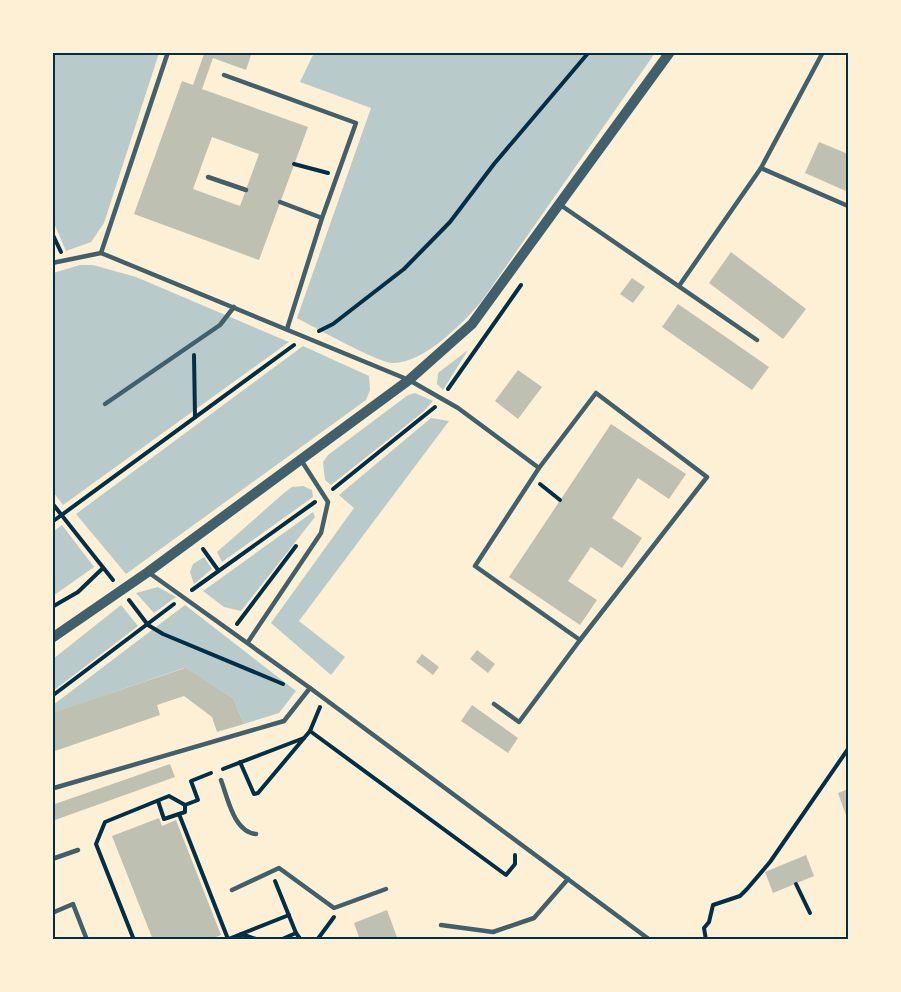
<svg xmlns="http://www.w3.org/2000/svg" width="901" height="992" font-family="Roboto,sans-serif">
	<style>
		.green { fill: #b9caca }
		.building { fill: #bec0b2; fill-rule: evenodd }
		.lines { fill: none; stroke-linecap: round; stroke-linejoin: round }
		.path { stroke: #003049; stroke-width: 4 }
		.service { stroke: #3f606c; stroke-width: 4.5 }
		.tertiary { stroke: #3f606c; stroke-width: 10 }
		.neatline { fill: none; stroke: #003049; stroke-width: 2 }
	</style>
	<rect width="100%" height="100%" fill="#fdf0d5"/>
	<!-- green -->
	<g class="green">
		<path d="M52 53H159L104 223 91 242 66 251 53 221Z"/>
		<path d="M314 53H655L481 302C462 324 423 364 392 363 379 363 314 327 297 318L371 108 300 82Z"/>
		<path d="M80 265H93L136 277 289 342 63 505 53 492V273Z"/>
		<path d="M303 346 369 376 370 390 366 400 126 574 76 514Z"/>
		<path d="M468 350 443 390 437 384 438 373Z"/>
		<path d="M415 393 433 401 423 412 331 485 325 480 323 462 328 455 408 395Z"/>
		<path d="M431 418 449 421 299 621 345 657 331 675 271 623 354 508 339 495Z"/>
		<path d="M303 486 312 490 313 497 222 562 217 552 284 493 292 487Z"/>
		<path d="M313 512 315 517 241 611 224 607 203 591Z"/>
		<path d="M62 525 94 567 53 596V532Z"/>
		<path d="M204 557 212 569 194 584 190 572 193 564Z"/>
		<path d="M158 587 176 597 154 613 136 593Z"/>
		<path d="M121 605 138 626 53 691V659Z"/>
		<path d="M185 605 296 691 279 713 244 724 233 698 184 668 53 713V705Z"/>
	</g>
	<!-- building -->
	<g class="building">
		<path d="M199 52H252L246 70 213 58 202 89 308 127 259 260 134 214 182 81 193 85 204 54ZM212 137 259 154 240 206 193 189Z"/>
		<path d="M819 142 848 154V192L805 173Z"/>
		<path d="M731 252 806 309 783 339 709 283Z"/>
		<path d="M632 278 645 287 633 303 620 294Z"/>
		<path d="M678 304 769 367 752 390 662 327Z"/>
		<path d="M518 370 542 387 518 419 495 401Z"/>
		<path d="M611 424 686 474 669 499 638 478 612 518 642 538 622 568 591 547 568 581 597 600 580 625 509 577Z"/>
		<path d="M477 650 495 664 488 673 470 659Z"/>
		<path d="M422 654 439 667 433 675 416 662Z"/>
		<path d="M185 668 233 698 244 724 217 732 212 717 184 696 157 705 160 715 52 752V713Z"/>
		<path d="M472 705 518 738 508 753 461 721Z"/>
		<path d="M170 764 175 777 55 820 52 805Z"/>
		<path d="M848 789V821L838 793Z"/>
		<path d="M159 818 162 826 176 820 221 935 208 940H153L112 836Z"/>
		<path d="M806 855 814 876 773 893 765 872Z"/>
		<path d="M387 910 398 940H360L354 923Z"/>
	</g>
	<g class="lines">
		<!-- path -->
		<g class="path">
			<path d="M294 164 328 173"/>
			<path d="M52 233 61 252"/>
			<path d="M319 331 333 324 404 269 450 222 494 164 589 52"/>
			<path d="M194 355 195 417"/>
			<path d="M448 389 521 285"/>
			<path d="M540 484 560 500"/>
			<path d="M333 489 435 407"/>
			<path d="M52 503 113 580"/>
			<path d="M52 522 294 345"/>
			<path d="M203 549 218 570"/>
			<path d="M192 590 315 502"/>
			<path d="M129 600 148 625 163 634 283 684"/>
			<path d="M52 607 78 592 103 568"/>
			<path d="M237 624 296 546"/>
			<path d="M52 696 174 604"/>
			<path d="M310 731 506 875 515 864V855"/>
			<path d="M240 762 254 794 258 793 310 731 320 707"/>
			<path d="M223 769 304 738"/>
			<path d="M158 801 164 819 179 814 228 939"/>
			<path d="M179 814 185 812V805"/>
			<path d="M275 881 296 933"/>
			<path d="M796 884 810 913"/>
			<path d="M134 940 96 844 105 822 169 796 185 805 198 800 191 781 211 773"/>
			<path d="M226 940 289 915"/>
			<path d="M240 940 241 934 259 940"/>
			<path d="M280 940 296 933 301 940"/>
			<path d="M317 940 334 917"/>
			<path d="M706 940 704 928 709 922 713 905 740 896 747 889 770 862 848 749"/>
		</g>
		<!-- service -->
		<g class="service">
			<path d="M168 52 101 253 409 380 458 408 539 468 596 393 707 477 580 640 475 566 539 468"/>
			<path d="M823 52 761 168 848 206"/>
			<path d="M224 75 356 123 322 218 287 329"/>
			<path d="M208 177 246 190"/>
			<path d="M280 202 322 218"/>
			<path d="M559 204 757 340"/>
			<path d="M52 263 101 253"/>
			<path d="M679 286 761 168"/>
			<path d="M105 404 220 325 234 307"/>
			<path d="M248 642 321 533 328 502 301 460"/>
			<path d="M310 688 650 940"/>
			<path d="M494 704 519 722 580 640"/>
			<path d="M221 780C228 799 234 832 256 834"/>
			<path d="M52 785 54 788 284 721 310 688 148 572"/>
			<path d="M52 859 78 850"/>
			<path d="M232 890 279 868 334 908 386 889"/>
			<path d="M52 913 73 904 87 940"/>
			<path d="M441 925 493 932 534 918 568 879"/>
		</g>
		<!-- tertiary -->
		<path class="tertiary" d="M52 638 148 572 409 380 472 324 670 52"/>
	</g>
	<!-- border -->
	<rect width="901" height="992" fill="none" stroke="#fdf0d5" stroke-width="108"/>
	<rect x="54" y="54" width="793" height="884" class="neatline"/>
</svg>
